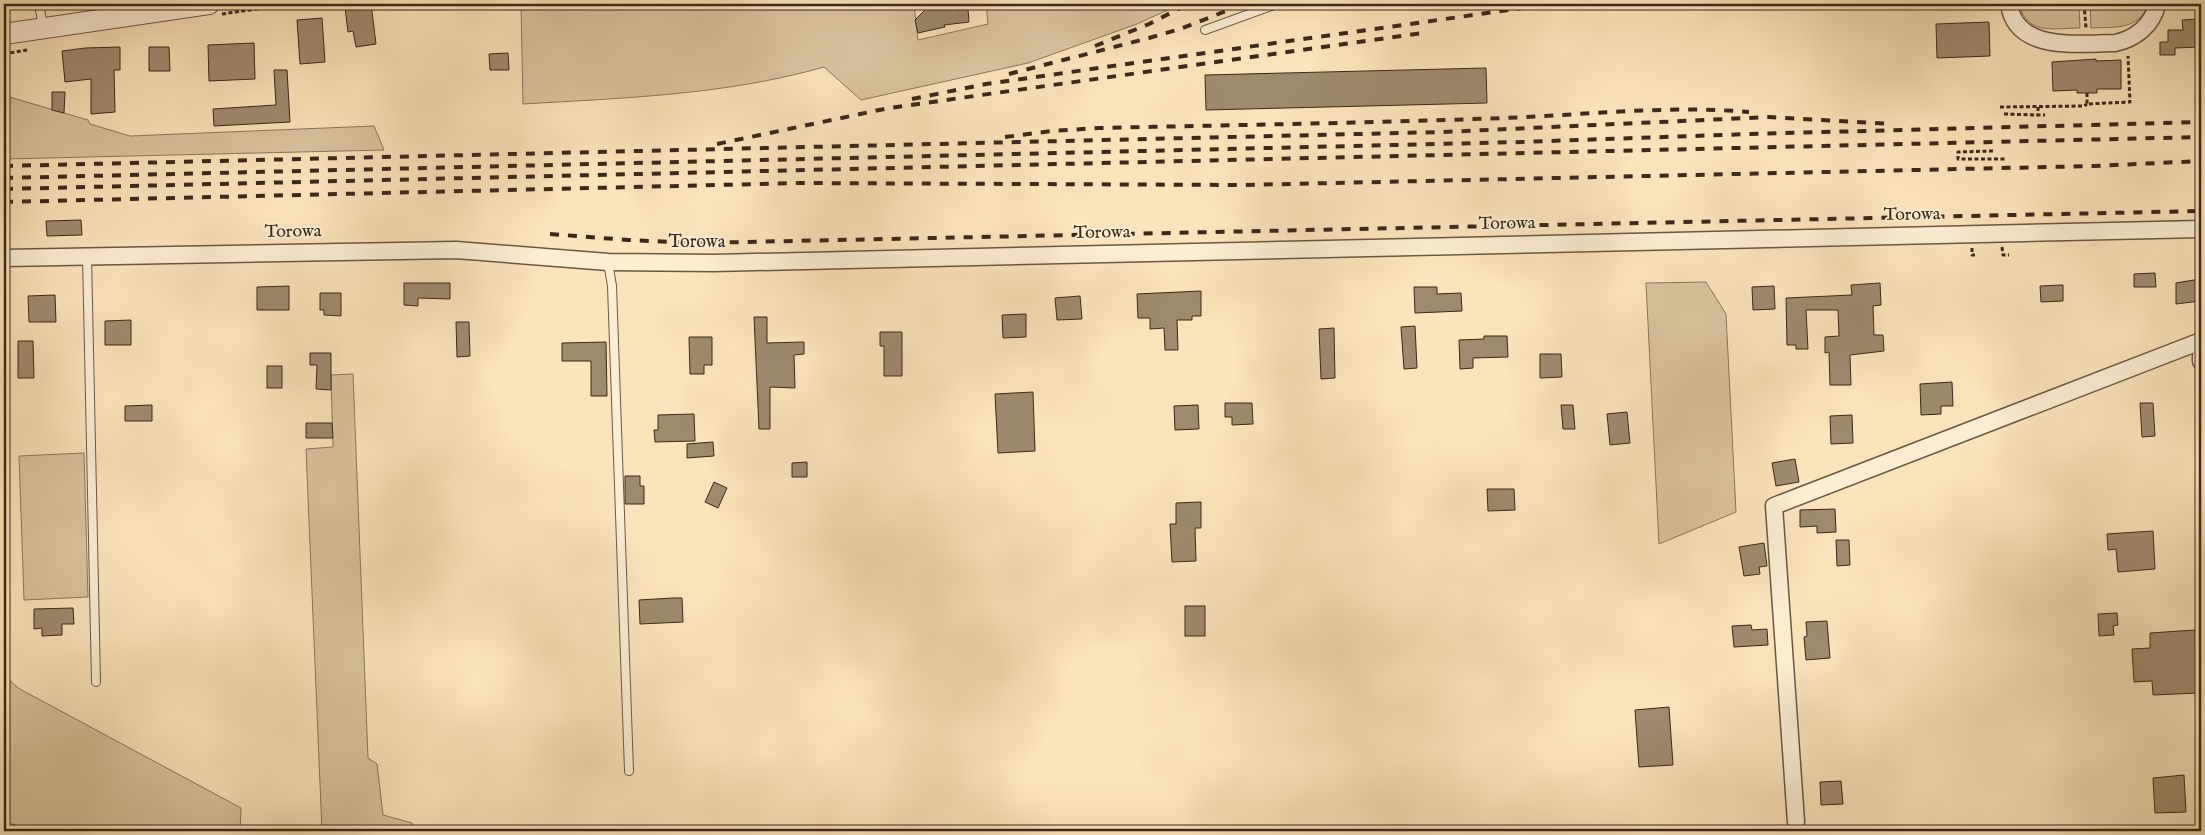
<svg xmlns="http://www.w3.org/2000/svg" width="2205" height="835" font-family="'IM FELL English',serif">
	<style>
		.green { fill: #dac39f; stroke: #8a765c }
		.building { fill: #9f8a6d; stroke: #3b2918 }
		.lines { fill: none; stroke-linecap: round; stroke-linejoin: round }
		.service-casing { stroke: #6b5841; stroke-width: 10 }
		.minor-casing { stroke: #6b5841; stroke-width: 19 }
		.tertiary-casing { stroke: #6b5841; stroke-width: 22 }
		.path { stroke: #3b2918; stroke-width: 3; stroke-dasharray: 4 2.5; stroke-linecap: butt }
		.service { stroke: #fcedd3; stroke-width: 8 }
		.minor { stroke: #fcedd3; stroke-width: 16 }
		.tertiary { stroke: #fcedd3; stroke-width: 20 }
		.rail { stroke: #3b2918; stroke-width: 4; stroke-dasharray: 9 9; stroke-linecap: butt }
		.labels { text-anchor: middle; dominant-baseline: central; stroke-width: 4; stroke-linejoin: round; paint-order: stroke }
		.street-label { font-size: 18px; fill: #3b2918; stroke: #fcedd3 }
	</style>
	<rect width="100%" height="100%" fill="#fbe3bb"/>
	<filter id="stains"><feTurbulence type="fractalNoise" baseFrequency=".004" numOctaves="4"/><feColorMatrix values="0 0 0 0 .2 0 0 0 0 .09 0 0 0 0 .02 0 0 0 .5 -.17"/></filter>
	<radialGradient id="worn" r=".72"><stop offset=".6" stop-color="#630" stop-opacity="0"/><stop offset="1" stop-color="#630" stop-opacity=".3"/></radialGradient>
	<!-- green -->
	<g class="green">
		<path d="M521 4H914L918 40 988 24 986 4H1181L1137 24 1028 63 861 100 824 67C726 95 623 98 523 104Z"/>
		<path d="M2019 4H2079L2080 28C2053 28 2028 36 2019 4Z"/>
		<path d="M2090 4H2149C2138 30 2117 27 2091 28Z"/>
		<path d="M4 87 6 96 88 120 90 124 130 136 374 126 384 150 4 159Z"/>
		<path d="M1706 282 1726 314 1736 512 1659 544 1646 283Z"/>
		<path d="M353 374 368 758 377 764 383 815 412 823 416 831H322L306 449 333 447 331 375Z"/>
		<path d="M84 453 88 597 24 600 19 456Z"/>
		<path d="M4 675 18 688 241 808 240 831H38L4 822Z"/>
	</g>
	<!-- building -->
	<g class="building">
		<path d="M371 4 376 44 356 47 353 31 348 32 345 7Z"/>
		<path d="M923 4H956L957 10 968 9 969 22 944 25 945 27 918 33 915 20 925 10Z"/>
		<path d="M322 18 325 62 300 64 297 20Z"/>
		<path d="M2201 19V47L2175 48V55H2160V42H2168V30H2183L2182 20Z"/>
		<path d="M1989 22 1990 56 1937 58 1936 24Z"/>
		<path d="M254 43 255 79 209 81 208 45Z"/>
		<path d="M120 47V70H114L115 112 91 114V79L65 82 62 51 85 48Z"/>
		<path d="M149 47H169L170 71H149Z"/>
		<path d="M508 53 509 70H490L489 54Z"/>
		<path d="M2096 59V61L2121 60V89H2097V93H2077V90L2053 91 2052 62Z"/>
		<path d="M1486 68 1487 103 1206 110 1205 75Z"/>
		<path d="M274 70H287L290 122 214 126 213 109 276 105Z"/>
		<path d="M52 92H65L64 113 52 110Z"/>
		<path d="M81 220 82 235 47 236 46 221Z"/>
		<path d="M2155 273 2156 287H2134V274Z"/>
		<path d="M2200 279V301L2176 304V283Z"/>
		<path d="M404 283H450V299L418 298V306L404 305Z"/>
		<path d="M1880 283 1881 305 1873 306 1874 335H1883L1884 351 1850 355 1851 385H1830L1829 352 1825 353V337L1839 336 1838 310H1806L1808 349H1796V345H1787L1786 298 1852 295 1851 285Z"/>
		<path d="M2063 285V301L2041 302 2040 286Z"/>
		<path d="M289 286V310H257V287Z"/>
		<path d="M1774 286 1775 309 1753 310 1752 287Z"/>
		<path d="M1414 287H1437V294L1461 293 1462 311 1415 313Z"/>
		<path d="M1201 291V316H1192V320H1177L1178 350H1165L1164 328 1150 329V318H1138L1137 294Z"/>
		<path d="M320 293H341V316L324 315V310H320Z"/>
		<path d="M55 295 56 322H29L28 296Z"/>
		<path d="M1080 296 1082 319 1057 320 1055 298Z"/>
		<path d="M1026 314V337L1003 338 1002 315Z"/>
		<path d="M754 317H767V343L804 342V354L794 355 795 388 770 387V429H759Z"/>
		<path d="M131 320V345H105V321Z"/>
		<path d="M456 322H469L470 356 457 357Z"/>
		<path d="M1415 326 1417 368 1404 369 1401 327Z"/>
		<path d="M1334 328 1335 378 1321 379 1319 329Z"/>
		<path d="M880 332H902V376H884V346H880Z"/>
		<path d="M1484 336H1507L1508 357 1473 358V368L1460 369 1459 340 1484 339Z"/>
		<path d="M689 337H712V365H704V374H690Z"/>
		<path d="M18 341H33L34 378H18Z"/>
		<path d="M606 342 607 396H591V361H562V343Z"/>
		<path d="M310 353H331V390L316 389 317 365H310Z"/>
		<path d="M1540 354H1561L1562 377 1540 378Z"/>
		<rect x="267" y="366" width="15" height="22"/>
		<path d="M1952 382 1953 406H1941V414L1921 415 1920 384Z"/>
		<path d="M1033 392 1035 451 998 453 995 394Z"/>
		<path d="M1225 403H1252L1253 424 1232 425V417H1225Z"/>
		<path d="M2140 403H2153L2155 436 2142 437Z"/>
		<path d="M152 405V421H125V406Z"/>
		<path d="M1198 405 1199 429 1175 430 1174 406Z"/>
		<path d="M1561 405H1573L1575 429H1563Z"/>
		<path d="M1627 412 1630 443 1610 445 1607 414Z"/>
		<path d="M694 414 695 441 655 442 654 430H658V415Z"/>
		<path d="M1852 415 1853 443 1831 444 1830 416Z"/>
		<path d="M306 423H332L333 438H306Z"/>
		<path d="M713 442 714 456 687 458V444Z"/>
		<path d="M1795 459 1799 482 1776 486 1772 463Z"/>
		<path d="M807 462V477H792V463Z"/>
		<path d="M625 476H640V486H644V504H625Z"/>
		<path d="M714 482 727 488 718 508 705 502Z"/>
		<path d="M1487 489H1514L1515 510 1488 511Z"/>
		<path d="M1201 502V528H1195L1196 561 1172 562 1170 524H1176V503Z"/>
		<path d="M1835 509 1836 532 1817 533V526L1800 527V510Z"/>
		<path d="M2153 531 2155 569 2118 572 2116 549 2108 550 2107 534Z"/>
		<path d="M1836 540H1849L1850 565 1837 566Z"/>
		<path d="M1764 543 1767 566 1759 567 1760 574 1744 576 1739 547Z"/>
		<path d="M673 598H682L683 622 640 624 639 600Z"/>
		<rect x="1185" y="606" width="20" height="30"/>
		<path d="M73 608 74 624H62V635L42 636V628L34 629V609Z"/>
		<path d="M2117 613 2118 625 2113 626 2114 635 2099 636 2098 614Z"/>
		<path d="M1827 621 1830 658 1806 660 1804 637 1807 636 1806 622Z"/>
		<path d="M1751 625 1752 630 1767 629 1768 645 1734 647 1732 626Z"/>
		<path d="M2195 630 2199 693 2153 695 2152 681 2134 682 2132 649 2150 648V633Z"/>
		<path d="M1669 707 1673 765 1639 767 1635 710Z"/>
		<path d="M2184 775 2186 812 2155 813 2153 778Z"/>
		<path d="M1841 781 1843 804 1821 805 1820 782Z"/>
	</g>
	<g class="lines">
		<!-- service casing -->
		<g class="service-casing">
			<g id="service">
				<path d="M39 4 43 26"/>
				<path d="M1205 30 1277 4"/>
				<path d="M87 256 96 682"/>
				<path d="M608 262 612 286 629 771"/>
			</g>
		</g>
		<!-- minor casing -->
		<g class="minor-casing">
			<g id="minor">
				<path d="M2009 4C2016 53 2079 43 2115 43 2135 39 2153 25 2157 4"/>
				<path d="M4 258 456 250 608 262 714 263 2201 229"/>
				<path d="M2201 356V361"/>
				<path d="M1796 822 1774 506 2201 341"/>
			</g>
		</g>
		<!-- tertiary casing -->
		<g class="tertiary-casing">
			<path id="tertiary" d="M4 34 209 4"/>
		</g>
		<!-- path -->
		<g class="path">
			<path d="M2084 4 2086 28"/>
			<path d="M222 14 291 4"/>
			<path d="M4 54 27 50"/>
			<path d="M2087 93V104L2130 102 2128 56"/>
			<path d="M2000 107 2084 106 2087 104"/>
			<path d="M2038 107V115H2045"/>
			<path d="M2004 114 2038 115"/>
			<path d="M1993 151 1958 152V159H2005"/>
			<path d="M2002 247 2003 255H2009"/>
			<path d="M1972 248V255H1975"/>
		</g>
		<!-- service -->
		<use href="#service" class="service"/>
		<!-- minor -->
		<use href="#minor" class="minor"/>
		<!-- tertiary -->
		<use href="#tertiary" class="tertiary"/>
		<!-- rail -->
		<g class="rail">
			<path d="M1095 46 1149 24 1188 4"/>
			<path d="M1009 74 1149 38 1180 29 1244 4"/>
			<path d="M912 99 986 84 1551 4"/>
			<path d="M1005 137 1052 131 1099 128C1234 125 1369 123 1503 118 1585 115 1667 105 1749 112"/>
			<path d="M717 144 889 108 1423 33"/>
			<path d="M4 166 1443 132 1769 117 1891 124"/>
			<path d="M4 178 1521 142 1750 134 2201 122"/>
			<path d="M4 189 2201 137"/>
			<path d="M4 202 801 183 1244 185 2094 166 2201 161"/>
			<path d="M550 234 628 240 698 243 2201 211"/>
		</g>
	</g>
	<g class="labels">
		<!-- street labels -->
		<g class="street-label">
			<text transform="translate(1912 215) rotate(-1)">Torowa</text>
			<text transform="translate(1507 224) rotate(-1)">Torowa</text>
			<text transform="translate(293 232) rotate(-1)">Torowa</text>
			<text transform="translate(1102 233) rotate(-1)">Torowa</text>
			<text x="697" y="242">Torowa</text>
		</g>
	</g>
	<!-- margin -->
	<rect width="2205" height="835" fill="none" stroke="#fbe3bb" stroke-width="20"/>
	<rect x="5" y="5" width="2195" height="825" fill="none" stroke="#3b2918" stroke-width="2.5"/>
	<rect x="10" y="10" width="2185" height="815" fill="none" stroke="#3b2918"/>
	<rect width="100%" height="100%" filter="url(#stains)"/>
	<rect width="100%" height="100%" fill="url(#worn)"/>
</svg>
